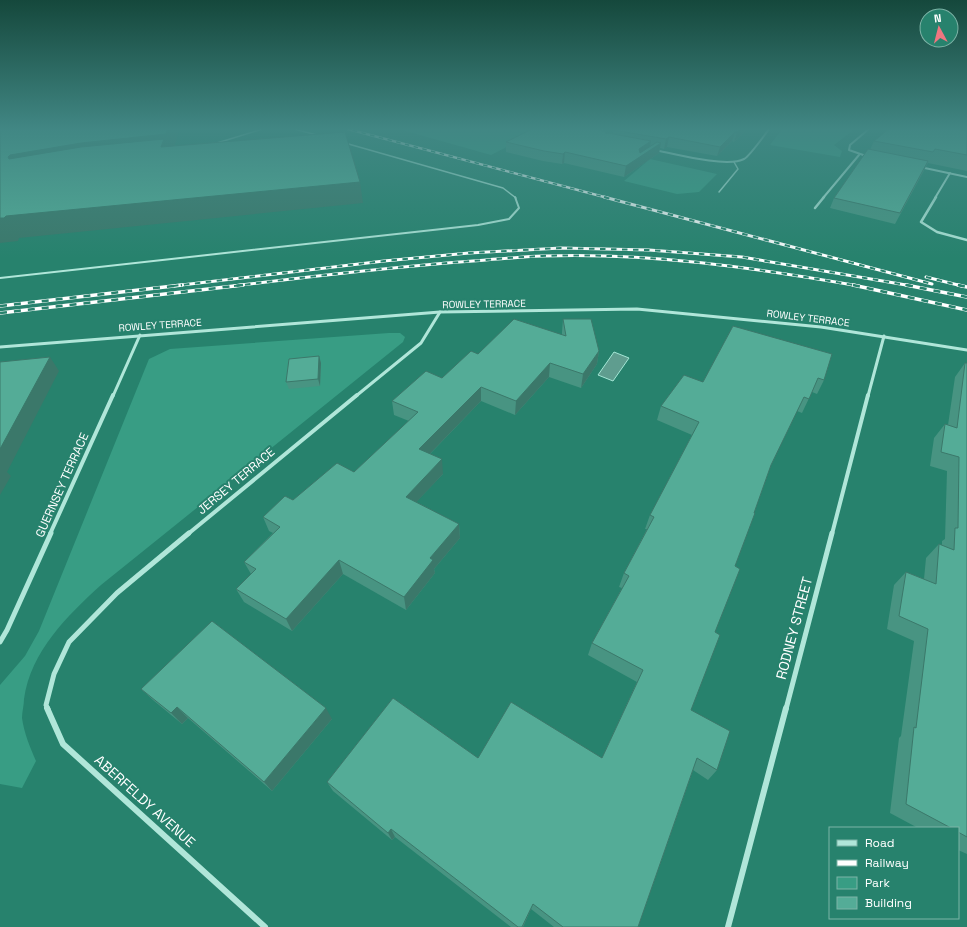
<svg xmlns="http://www.w3.org/2000/svg" width="967" height="927" font-family="'Space Grotesk',sans-serif">
	<style>
		.green { fill: #389d84 }
		.water { fill: #5f9d8f; stroke: #a4e7d6 }
		.lines { fill: none; stroke-linecap: round; stroke-linejoin: round }
		.service-far1 { stroke: #b0e6d9; stroke-width: 1.5 }
		.service { stroke: #b0e6d9; stroke-width: 2 }
		.minor-far5 { stroke: #b0e6d9; stroke-width: 2 }
		.minor-far4 { stroke: #b0e6d9; stroke-width: 2.5 }
		.minor-far3 { stroke: #b0e6d9; stroke-width: 3 }
		.minor-far2 { stroke: #b0e6d9; stroke-width: 4 }
		.minor-far1 { stroke: #b0e6d9; stroke-width: 5 }
		.minor { stroke: #b0e6d9; stroke-width: 6 }
		.rail-far2-casing { stroke: #fff; stroke-width: 2.5 }
		.rail-far1-casing { stroke: #fff; stroke-width: 3 }
		.rail-casing { stroke: #fff; stroke-width: 3.5 }
		.rail-far2 { stroke: #27826d; stroke-width: 1.5; stroke-dasharray: 4.5; stroke-linecap: butt }
		.rail-far1 { stroke: #27826d; stroke-width: 2; stroke-dasharray: 5.5; stroke-linecap: butt }
		.rail { stroke: #27826d; stroke-width: 2.5; stroke-dasharray: 7; stroke-linecap: butt }
		.wall { fill: #489482 }
		.shaded-wall { fill: #3b786a }
		.building { fill: #54ac97; stroke: #3b786a }
		.labels { text-anchor: middle; dominant-baseline: central; stroke-width: 4; stroke-linejoin: round; paint-order: stroke }
		.far-street-label { font-size: 10px; fill: #fff; stroke: #27826d }
		.street-label { font-size: 12px; fill: #fff; stroke: #27826d }
		.near-street-label { font-size: 14px; fill: #fff; stroke: #27826d }
	</style>
	<rect width="100%" height="100%" fill="#27826d"/>
	<!-- green -->
	<g class="green">
		<path d="M395 128H596L534 133 491 155Z"/>
		<path d="M783 128H856L834 145 842 151 840 157 770 145Z"/>
		<path d="M650 159 717 174 699 192 677 194 624 181Z"/>
		<path d="M389 333H400L405 337 403 342 101 585C67 616 31 651 24 699 24 705 22 712 22 718 24 733 30 747 36 761L22 788 0 784V685L25 656 39 631 149 359 170 349Z"/>
	</g>
	<!-- water -->
	<path class="water" d="M614 352 629 358 613 381 598 375Z"/>
	<g class="lines">
		<!-- service-far1 -->
		<g class="service-far1">
			<path d="M290 128 317 135"/>
			<path d="M217 143 266 128"/>
			<path d="M345 143 503 188 516 198"/>
			<path d="M719 192 738 169 734 162"/>
		</g>
		<!-- service -->
		<path class="service" d="M0 278 478 225 509 219 519 208 515 197"/>
		<!-- minor-far5 -->
		<g class="minor-far5">
			<path d="M597 134 604 128"/>
			<path d="M655 150C675 154 727 168 744 159 750 156 765 134 770 128"/>
			<path d="M869 157 849 150 850 145 870 128"/>
			<path d="M920 167 967 177"/>
			<path d="M823 198 859 155"/>
			<path d="M935 198 950 173"/>
		</g>
		<!-- minor-far4 -->
		<g class="minor-far4">
			<path d="M936 197 921 222 937 232 967 240"/>
			<path d="M815 208 824 197"/>
		</g>
		<!-- minor-far3 -->
		<g class="minor-far3">
			<path d="M0 347 440 312 637 309 821 327 967 350"/>
			<path d="M113 396 140 335"/>
			<path d="M356 396 421 343 440 312"/>
			<path d="M868 396 884 336"/>
		</g>
		<!-- minor-far2 -->
		<g class="minor-far2">
			<path d="M50 534 113 395"/>
			<path d="M188 534 357 395"/>
			<path d="M832 534 868 395"/>
		</g>
		<!-- minor-far1 -->
		<g class="minor-far1">
			<path d="M0 642 7 630 51 533"/>
			<path d="M48 709 46 705 54 674 69 642 117 593 189 533"/>
			<path d="M786 709 832 533"/>
		</g>
		<!-- minor -->
		<g class="minor">
			<path d="M47 708 63 744 265 927"/>
			<path d="M728 927 786 708"/>
		</g>
		<!-- rail-far2 casing -->
		<g class="rail-far2-casing">
			<path id="rail-far2" d="M344 128 608 198"/>
		</g>
		<!-- rail-far1 casing -->
		<g class="rail-far1-casing">
			<g id="rail-far1">
				<path d="M604 197 932 284"/>
				<path d="M926 277 962 286"/>
				<path d="M173 286 384 261 469 253 561 248 649 250 742 257 912 286"/>
				<path d="M234 286C314 276 393 267 473 261 496 259 519 257 542 256 648 252 755 268 859 286"/>
			</g>
		</g>
		<!-- rail casing -->
		<g class="rail-casing">
			<g id="rail">
				<path d="M853 285 967 310"/>
				<path d="M906 285 967 297"/>
				<path d="M958 285 967 287"/>
				<path d="M0 306 182 285"/>
				<path d="M0 313 243 285"/>
			</g>
		</g>
		<!-- rail-far2 -->
		<use href="#rail-far2" class="rail-far2"/>
		<!-- rail-far1 -->
		<use href="#rail-far1" class="rail-far1"/>
		<!-- rail -->
		<use href="#rail" class="rail"/>
	</g>
	<!-- wall -->
	<g class="wall">
		<path d="M534 128H600L598 129 606 134H613V130L616 128H748L734 142 732 141 717 156 667 147 664 149 660 148 659 153 624 177 564 163 562 164 543 161 506 152V142Z"/>
		<path d="M890 128H967V171L928 163 895 224 830 208 834 198 870 150 874 141Z"/>
		<path d="M563 319 599 351 597 364 581 388 549 377 515 415 481 401 430 454 443 474 416 502 459 524 460 538 434 569 435 573 406 610 343 574 292 631 244 602 236 589 251 574 244 562 273 533 269 531 263 517 293 500 354 472 409 421 394 415 392 401 442 378 478 354 562 335V332Z"/>
		<path d="M733 326 824 380 817 394 812 392 802 413 797 411 771 465 735 566 691 710 717 770 708 780 693 770 638 927H554L531 909 523 927H511L395 837 392 840 333 791 327 782 478 758H602L637 682 588 655 592 643 622 588 619 587 624 573 647 529H645L650 515 692 435 657 420 661 406 703 382Z"/>
		<path d="M319 356 321 363 320 386 289 389 286 382Z"/>
		<path d="M965 363H967V854L958 850V828H918L890 813 899 738 901 736 914 641 887 629 894 585 906 572 924 579 926 558 939 544 942 545V541L945 539 947 471 930 466 934 438 945 424 948 425 955 377Z"/>
		<path d="M141 689 332 719 272 791 188 718 182 724 153 700Z"/>
	</g>
	<!-- shaded-wall -->
	<g class="shaded-wall">
		<path d="M168 128H180L172 154 21 175 8 157 10 155Z"/>
		<path d="M742 128H748L734 142 737 132Z"/>
		<path d="M735 132 732 141 717 156 720 147Z"/>
		<path d="M669 137 667 147 664 149 666 139Z"/>
		<path d="M651 141 649 151 661 143 659 153 624 177 626 166 639 149Z"/>
		<path d="M565 152 564 163 562 164 563 154Z"/>
		<path d="M360 182 363 203 19 238 18 241 0 243V218L6 216Z"/>
		<path d="M599 351 597 364 581 388 583 374Z"/>
		<path d="M319 356 321 363 320 386 318 379Z"/>
		<path d="M50 357 59 371 7 472 11 476 0 495V449Z"/>
		<path d="M550 363 549 377 515 415 516 401Z"/>
		<path d="M481 387V401L421 463 419 449Z"/>
		<path d="M442 459 443 474 408 511 406 497Z"/>
		<path d="M459 524 460 538 434 569 435 573 406 610 404 597 430 558Z"/>
		<path d="M339 560 343 574 292 631 286 619Z"/>
		<path d="M177 707 188 718 182 724 171 713Z"/>
		<path d="M326 708 332 719 272 791 264 782Z"/>
		<path d="M391 829 395 837 392 840 388 833Z"/>
	</g>
	<!-- building -->
	<g class="building">
		<path d="M0 128H168L166 134 81 143 10 155 8 157 9 159 81 147 164 139 161 147 345 132 360 182 6 216 4 218H0Z"/>
		<path d="M534 128H597V129L606 132V134L608 133 651 141 639 149 640 153 657 142 661 143 626 166 565 152 563 154 544 151 506 142Z"/>
		<path d="M616 128H742L737 132H735L720 147 669 137 666 139 613 130Z"/>
		<path d="M890 128H948L967 131V155L935 149 933 152 874 141Z"/>
		<path d="M868 149 928 161 900 213 834 198Z"/>
		<path d="M514 319 566 336 563 319H591L599 351 583 374 550 363 516 401 481 387 419 449 442 459 406 497 459 524 430 558 433 560 404 597 339 560 286 619 236 589 256 569 244 562 280 527 263 517 285 496 293 500 337 463 354 472 418 412 392 401 426 371 442 378 471 351 478 354Z"/>
		<path d="M733 326 832 354 824 380 818 378 809 399 804 397 771 465 754 513H755L735 566 740 569 715 632 720 635 691 710 730 731 717 770 697 758 638 927H563L533 904 522 927H518L391 829 388 833 327 782 393 698 478 758 511 702 602 758 643 670 592 643 629 576 624 573 654 517 650 515 699 422 661 406 684 375 703 382Z"/>
		<path d="M319 356 318 379 286 382 289 359Z"/>
		<path d="M50 357 0 449V362Z"/>
		<path d="M965 363H967V837L958 832V828H951L906 804 914 727 916 728 928 629 899 616 906 572 936 584 939 544 954 550 955 528H958L959 457 941 452 945 424 957 428Z"/>
		<path d="M212 621 326 708 264 782 177 707 171 713 141 689Z"/>
	</g>
	<!-- sky -->
	<linearGradient id="sky" x2="0" y2="1"><stop stop-color="#15483c"/><stop offset="0.5" stop-color="#418784"/><stop offset="1" stop-color="#418784" stop-opacity="0"/></linearGradient>
	<rect width="967" height="258" fill="url(#sky)"/>
	<g class="labels">
		<!-- far-street labels -->
		<g class="far-street-label">
			<text transform="translate(484 304) rotate(-1)">ROWLEY TERRACE</text>
			<text transform="translate(808 318) rotate(7)">ROWLEY TERRACE</text>
			<text transform="translate(160 325) rotate(-4)">ROWLEY TERRACE</text>
		</g>
		<!-- street labels -->
		<g class="street-label">
			<text transform="translate(236 481) rotate(-40)">JERSEY TERRACE</text>
			<text transform="translate(62 485) rotate(-66)">GUERNSEY TERRACE</text>
		</g>
		<!-- near-street labels -->
		<g class="near-street-label">
			<text transform="translate(794 628) rotate(-75)">RODNEY STREET</text>
			<text transform="translate(145 801) rotate(42)">ABERFELDY AVENUE</text>
		</g>
	</g>
	<!-- legend -->
	<rect x="829" y="827" width="130" height="92" fill="#27826d" stroke="#7db4a7"/>
	<rect x="837" y="840" width="20" height="6" fill="#b0e6d9" stroke="#7db4a7"/>
	<text x="865" y="847" font-size="12" fill="#ffffff">Road</text>
	<rect x="837" y="860" width="20" height="6" fill="#ffffff" stroke="#7db4a7"/>
	<text x="865" y="867" font-size="12" fill="#ffffff">Railway</text>
	<rect x="837" y="877" width="20" height="12" fill="#389d84" stroke="#7db4a7"/>
	<text x="865" y="887" font-size="12" fill="#ffffff">Park</text>
	<rect x="837" y="897" width="20" height="12" fill="#54ac97" stroke="#7db4a7"/>
	<text x="865" y="907" font-size="12" fill="#ffffff">Building</text>
	<!-- north arrow -->
	<g transform="translate(939 28) rotate(353)"><circle r="19" fill="#27826d" stroke="#7db4a7"/>
	<path d="M0-3L7 15L0 10L-7 15Z" fill="#ef7680"/>
	<text y="-6" font-size="11" font-weight="bold" text-anchor="middle" fill="#ffffff">N</text>
	</g>
</svg>
